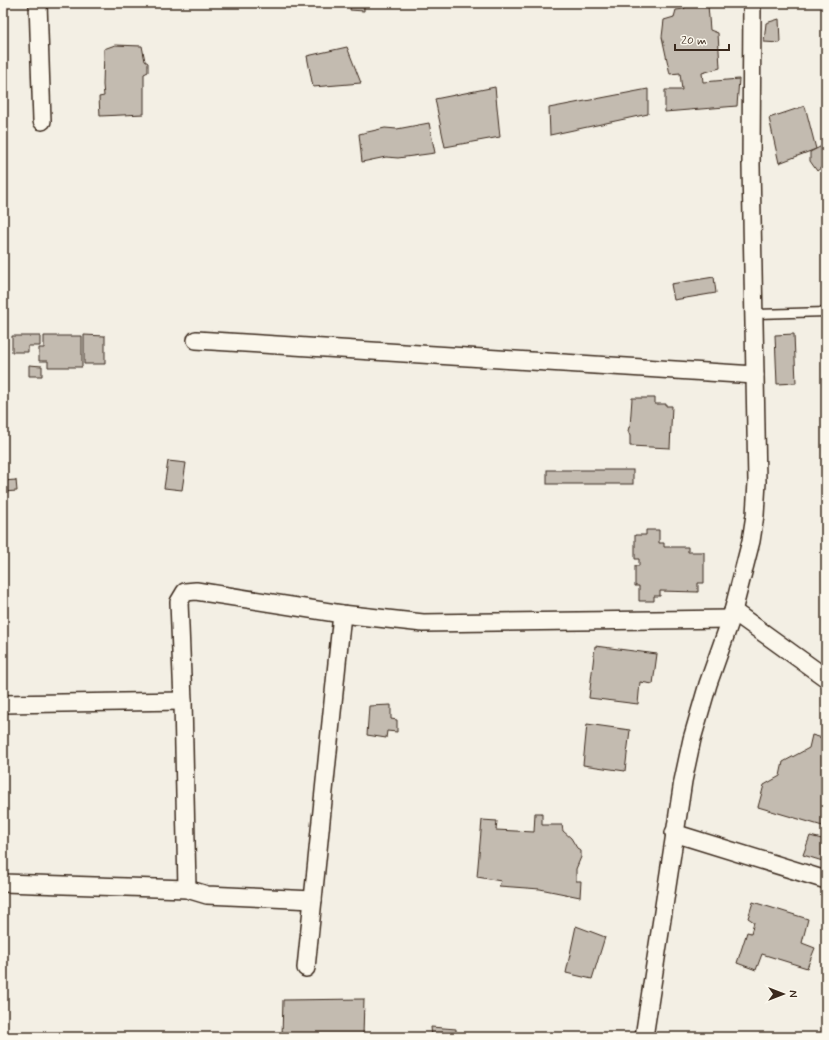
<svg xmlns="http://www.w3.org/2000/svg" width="829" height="1040" font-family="Mynerve,sans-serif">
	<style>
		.building { fill: #c3bbb0; stroke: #3b2a1e }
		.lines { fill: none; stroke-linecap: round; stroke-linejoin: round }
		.lane-casing { stroke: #3b2a1e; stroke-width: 11 }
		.street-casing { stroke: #3b2a1e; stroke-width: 20 }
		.lane { stroke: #fbf7ec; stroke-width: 8 }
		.street { stroke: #fbf7ec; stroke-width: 17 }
	</style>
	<rect width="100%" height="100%" fill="#f3efe4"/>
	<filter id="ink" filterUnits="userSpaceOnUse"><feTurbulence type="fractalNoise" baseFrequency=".025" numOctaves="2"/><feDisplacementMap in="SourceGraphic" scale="8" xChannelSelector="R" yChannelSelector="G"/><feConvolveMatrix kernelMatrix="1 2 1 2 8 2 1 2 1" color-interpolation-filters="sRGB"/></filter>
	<g filter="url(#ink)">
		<!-- building -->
		<g class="building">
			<path d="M351 3H364V11L350 10Z"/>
			<path d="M690 3H696L697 5H708L710 30 718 33 720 68 702 73 703 82 739 79 737 106 665 112V90H682L680 73 670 74 662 37 664 20 674 17 676 10 684 9Z"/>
			<path d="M779 19 780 43 764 42 766 23Z"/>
			<path d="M115 45 142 46 145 61 148 63V72L144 74V114L100 116 99 97 104 96 103 85 104 49Z"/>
			<path d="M347 47 361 83 313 87 307 56Z"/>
			<path d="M495 87 500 137 445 147 435 99Z"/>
			<path d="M648 89V114L550 135 549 108Z"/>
			<path d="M805 106 816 149 779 163 769 118Z"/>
			<path d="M429 123 435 153 398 158 386 157 362 162 359 134 385 128 397 129Z"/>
			<path d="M826 144V164L817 171 810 161V152Z"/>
			<path d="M714 277 716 293 674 300 671 284Z"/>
			<path d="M794 334 796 383 777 384 775 335Z"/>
			<path d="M84 335 105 336V364H84Z"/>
			<path d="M12 336H40V346H28V352H12Z"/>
			<path d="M44 336H82V367H48V361H39V348H44Z"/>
			<path d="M29 365 42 366V376H29Z"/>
			<path d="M632 398H655V404H666V406H672L670 448 630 446V436L628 431 629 427H630Z"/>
			<path d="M168 461 186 463 182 490 164 488Z"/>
			<rect x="547" y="470" width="86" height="14"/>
			<path d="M16 480 17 491 3 492V481Z"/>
			<path d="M646 530H659V543H664V547H688V552H704V583H698V592L660 591V596H654V601H639V586H635V566H639V559H635V535H646Z"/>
			<path d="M595 646 657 654 653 684 640 682 638 704 589 698Z"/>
			<path d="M391 705V719L397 720V732L387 731 386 738 367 735 369 706Z"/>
			<path d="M587 724 630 730 625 771 583 765Z"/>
			<path d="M812 735 826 739V827L758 807 764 785 780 776 783 762 809 748Z"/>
			<path d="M535 813H542V825H562L563 831 571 838 577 848 581 851V857L576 869V881H581L580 897 540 889 499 886 501 881 477 877 482 820 497 821 496 830 534 832Z"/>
			<path d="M810 836 826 840V862L803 855Z"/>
			<path d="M753 902 808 919 802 943 815 948 807 968 762 954 756 970 737 963 747 932 751 933 754 922 748 918Z"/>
			<path d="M576 926 605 937 592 979 566 973Z"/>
			<path d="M364 999 363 1037H282L283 1000Z"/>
			<path d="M431 1027 456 1029V1037H432Z"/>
		</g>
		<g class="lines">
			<!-- lane casing -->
			<g class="lane-casing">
				<path id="lane" d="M754 314 826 312"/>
			</g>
			<!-- street casing -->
			<g class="street-casing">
				<g id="street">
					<path d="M38 3 42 121"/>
					<path d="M196 340 755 375"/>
					<path d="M733 611 826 678"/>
					<path d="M3 704 183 701"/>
					<path d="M674 833 826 880"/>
					<path d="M3 883 187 889 207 895 313 900"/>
					<path d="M187 889 183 701 179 602 185 592 196 591 342 614 423 623 731 619"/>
					<path d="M306 968 342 614"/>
					<path d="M644 1037 683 781 692 739 708 684 731 619 751 541 755 515 757 482 751 165 752 3"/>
				</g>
			</g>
			<!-- lane -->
			<use href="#lane" class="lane"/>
			<!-- street -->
			<use href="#street" class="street"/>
		</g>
	</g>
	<!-- margin -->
	<rect width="829" height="1040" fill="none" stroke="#fbf7ec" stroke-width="16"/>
	<rect x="8" y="8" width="813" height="1024" fill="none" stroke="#3b2a1e" stroke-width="1.5" filter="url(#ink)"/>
	<!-- north arrow -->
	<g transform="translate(783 994) rotate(90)" stroke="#fbf7ec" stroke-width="3" paint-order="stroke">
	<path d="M0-3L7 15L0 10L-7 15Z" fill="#3b2a1e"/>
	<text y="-6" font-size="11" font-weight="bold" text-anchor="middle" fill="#3b2a1e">N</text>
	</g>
	<!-- scale -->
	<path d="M675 44v6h54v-6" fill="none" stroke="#3b2a1e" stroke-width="2"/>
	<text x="681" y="44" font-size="12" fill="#3b2a1e" stroke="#fbf7ec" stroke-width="3" paint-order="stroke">20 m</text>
</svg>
